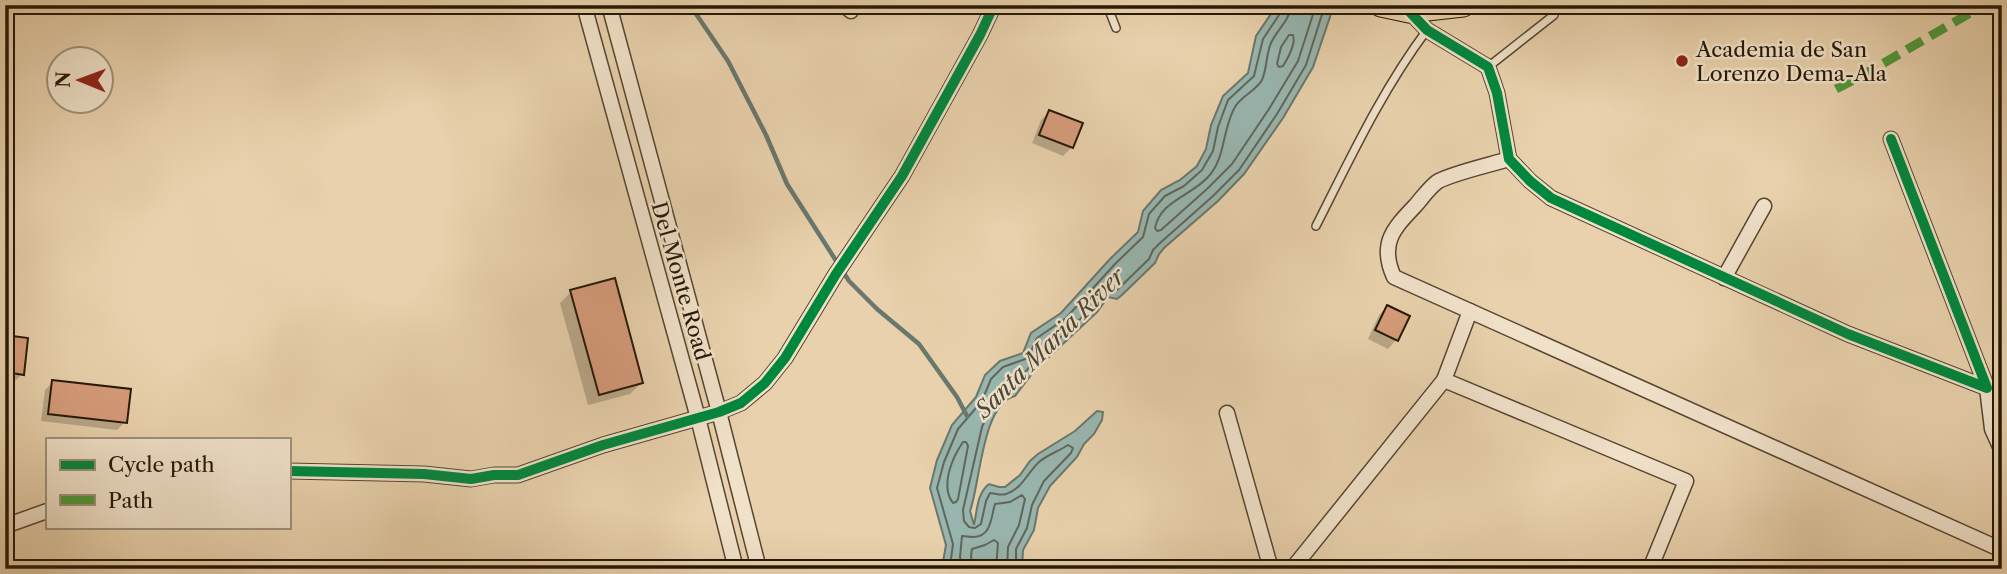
<svg xmlns="http://www.w3.org/2000/svg" width="2007" height="574" font-family="'Libre Caslon Text',serif">
	<style>
		.water { fill: #98b6b0; stroke: #6a776c; stroke-width: 2 }
		.shadow { fill: #0003 }
		.lines { fill: none; stroke-linecap: round; stroke-linejoin: round }
		.shore { stroke: #5f675b; stroke-width: 2 }
		.stream { stroke: #6a776c; stroke-width: 4.5 }
		.building { fill: #d69c7b; stroke: #261806; stroke-width: 2 }
		.service-casing { stroke: #564630; stroke-width: 10 }
		.minor-casing { stroke: #564630; stroke-width: 17 }
		.primary-casing { stroke: #261806; stroke-width: 25 }
		.service { stroke: #f0e1c9; stroke-width: 7 }
		.minor { stroke: #f0e1c9; stroke-width: 14 }
		.primary { stroke: #e8d1ac; stroke-width: 23 }
		.quiet { stroke: #4e993a; stroke-width: 9; stroke-dasharray: 18 9; stroke-linecap: butt }
		.cycleway-casing { stroke: #f0e1c9; stroke-width: 15 }
		.cycleway { stroke: #00873e; stroke-width: 10 }
		.poi-dot { fill: #8f2418; stroke: #f0e1c9; stroke-width: 2.5 }
		.labels { text-anchor: middle; dominant-baseline: central; stroke-width: 5; stroke-linejoin: round; paint-order: stroke }
		.poi-label { font-size: 21px; fill: #261806; stroke: #f0e1c9; text-anchor: start }
		.street-label { font-size: 21px; fill: #261806; stroke: #f0e1c9 }
		.water-label { font-size: 23px; font-style: italic; fill: #484739; stroke: #f0e1c9 }
	</style>
	<rect width="100%" height="100%" fill="#e8d1ac"/>
	<filter id="stains"><feTurbulence type="fractalNoise" baseFrequency=".00286" numOctaves="4"/><feColorMatrix values="0 0 0 0 .2 0 0 0 0 .09 0 0 0 0 .02 0 0 0 .5 -.17"/></filter>
	<radialGradient id="worn" r=".72"><stop offset=".6" stop-color="#630" stop-opacity="0"/><stop offset="1" stop-color="#630" stop-opacity=".3"/></radialGradient>
	<!-- water -->
	<path class="water" d="M1277 5H1334L1313 67 1283 118 1244 174 1218 201 1164 248 1159 254 1155 263 1122 295 1117 299 1108 297 1097 312 1035 370 1015 396C982 403 980 485 970 511L974 525C977 511 977 493 989 484L999 487H1005L1020 475 1030 461 1038 454 1075 431 1097 411 1103 412 1102 420 1094 434 1084 444 1077 457 1050 486 1038 508 1034 530 1023 550 1022 569H949L943 562 946 545 930 488 937 460 952 425 976 397 985 375 1000 361 1023 353 1031 333 1061 313 1110 259 1138 232 1143 211 1161 190 1180 180 1197 166 1206 149 1211 125 1223 96 1248 73 1256 36Z"/>
	<!-- shadow -->
	<g class="shadow">
		<path d="M1049 112 1072 147 1063 156 1032 143 1041 120Z"/>
		<path d="M571 292 641 383 630 394 588 405 560 303Z"/>
		<path d="M1387 307 1408 317 1396 340 1388 349 1368 339 1379 315Z"/>
		<path d="M5 336 22 374 11 385 5 384Z"/>
		<path d="M53 382 125 422 117 430 41 421 45 390Z"/>
	</g>
	<g class="lines">
		<!-- shore -->
		<g class="shore">
			<path d="M1291 5C1290 21 1277 29 1271 43 1266 54 1267 69 1262 80 1256 91 1241 96 1235 107 1222 129 1226 158 1208 177 1191 196 1160 201 1155 228L1157 231 1161 230 1207 189 1232 164 1269 109 1298 61 1316 5"/>
			<path d="M1289 35H1293C1296 44 1288 58 1283 66L1279 67 1277 64 1281 47Z"/>
			<path d="M963 442H966L968 446 958 499 956 502 953 503C940 486 952 458 963 442Z"/>
			<path d="M954 569 951 559 953 544 937 488 944 462 958 429 982 401 991 379 1003 367 1028 358 1037 338 1066 318 1115 264 1143 237 1149 214 1165 196 1184 186 1202 170 1213 151 1218 127 1228 100 1254 76 1263 39 1281 12 1282 5"/>
			<path d="M963 569 960 557 962 536C966 536 969 537 973 537 992 537 991 516 995 504L1010 502 1022 495 1025 499 1019 525 1008 547 1007 569"/>
			<path d="M973 569 971 556 972 549 985 545 994 540 998 543 996 569"/>
			<path d="M1016 569V549L1027 528 1032 505 1044 481 1071 453 1073 448 1068 445C1059 451 1047 455 1039 462 1028 472 1022 489 1006 494 1001 496 994 493 990 493L986 501 981 524 975 528 969 527 964 521 963 510 982 427 994 401 1012 389 1030 366 1092 308 1103 292 1117 290 1149 259 1153 250 1160 243 1213 196 1239 170 1277 114 1306 65 1325 5"/>
		</g>
		<!-- stream -->
		<path class="stream" d="M690 5 728 61 766 135 787 184 849 281 877 309 919 344 957 397 967 416"/>
	</g>
	<!-- building -->
	<g class="building">
		<path d="M1049 110 1083 123 1073 148 1039 135Z"/>
		<path d="M615 278 643 383 599 395 570 290Z"/>
		<path d="M1387 305 1410 316 1398 341 1375 330Z"/>
		<path d="M5 335 28 338 24 375 5 372Z"/>
		<path d="M52 380 131 389 127 423 48 414Z"/>
	</g>
	<g class="lines">
		<!-- service casing -->
		<g class="service-casing">
			<g id="service">
				<path d="M1107 5 1116 28"/>
				<path d="M1488 67 1554 15"/>
				<path d="M1316 226C1350 159 1382 90 1427 30"/>
			</g>
		</g>
		<!-- minor casing -->
		<g class="minor-casing">
			<g id="minor">
				<path d="M584 5 698 418 736 569"/>
				<path d="M609 5 719 412 759 569"/>
				<path d="M844 5 851 11"/>
				<path d="M1409 11 1427 30 1488 67 1497 93 1509 159 1530 181 1551 198 1848 334 1987 388 1891 139"/>
				<path d="M1509 159C1493 164 1449 174 1437 182 1429 188 1422 198 1415 206 1393 229 1379 244 1394 277L2002 550"/>
				<path d="M1724 278 1764 206"/>
				<path d="M1470 311 1444 380 1686 481 1650 569"/>
				<path d="M1987 388 1992 429 2002 451"/>
				<path d="M1227 413 1271 569"/>
				<path d="M289 471 424 474 471 479 494 475H518L603 445 719 412 741 403 765 383 785 358 836 274 902 176 980 35 994 5"/>
				<path d="M5 526 47 511"/>
				<path d="M1292 569 1444 380"/>
			</g>
		</g>
		<!-- primary casing -->
		<g class="primary-casing">
			<path id="primary" d="M1381 5 1409 11 1463 5"/>
		</g>
		<!-- service -->
		<use href="#service" class="service"/>
		<!-- minor -->
		<use href="#minor" class="minor"/>
		<!-- primary -->
		<use href="#primary" class="primary"/>
		<!-- quiet -->
		<path class="quiet" d="M1836 89C1887 63 1935 32 1985 5"/>
		<!-- cycleway casing -->
		<g class="cycleway-casing">
			<g id="cycleway">
				<path d="M1409 11 1427 30 1488 67 1497 93 1509 159 1530 181 1551 198 1848 334 1987 388 1891 139"/>
				<path d="M289 471 424 474 471 479 494 475H518L603 445 719 412 741 403 765 383 785 358 836 274 902 176 980 35 994 5"/>
			</g>
		</g>
		<!-- cycleway -->
		<use href="#cycleway" class="cycleway"/>
	</g>
	<!-- markers -->
	<circle class="poi-dot" cx="1682" cy="61" r="7"/>
	<g class="labels">
		<!-- poi labels -->
		<g class="poi-label">
			<text x="1696" y="49">Academia de San<tspan x="1696" dy="24">Lorenzo Dema-Ala</tspan></text>
		</g>
		<!-- street labels -->
		<g class="street-label">
			<text transform="translate(681 281) rotate(74)">Del Monte Road</text>
		</g>
		<!-- water labels -->
		<g class="water-label">
			<text transform="translate(1050 343) rotate(-45)">Santa Maria River</text>
		</g>
	</g>
	<!-- margin -->
	<rect width="2007" height="574" fill="none" stroke="#e8d1ac" stroke-width="28"/>
	<rect x="7" y="7" width="1993" height="560" fill="none" stroke="#261806" stroke-width="3.5"/>
	<rect x="14" y="14" width="1979" height="546" fill="none" stroke="#261806" stroke-width="2"/>
	<!-- legend -->
	<rect x="46" y="438" width="245" height="91" fill="#f0e1c9" stroke="#9f917b" stroke-width="2"/>
	<rect x="60" y="460" width="35" height="10" fill="#00873e" stroke="#9f917b" stroke-width="2"/>
	<text x="108" y="472" font-size="21" fill="#261806">Cycle path</text>
	<rect x="60" y="495" width="35" height="10" fill="#4e993a" stroke="#9f917b" stroke-width="2"/>
	<text x="108" y="508" font-size="21" fill="#261806">Path</text>
	<!-- north arrow -->
	<g transform="translate(80 80) rotate(271)"><circle r="33" fill="#f0e1c9" stroke="#9f917b" stroke-width="2"/>
	<path d="M0-5L12 26L0 18L-12 26Z" fill="#8f2418"/>
	<text y="-10" font-size="19" font-weight="bold" text-anchor="middle" fill="#261806">N</text>
	</g>
	<rect width="100%" height="100%" filter="url(#stains)"/>
	<rect width="100%" height="100%" fill="url(#worn)"/>
</svg>
